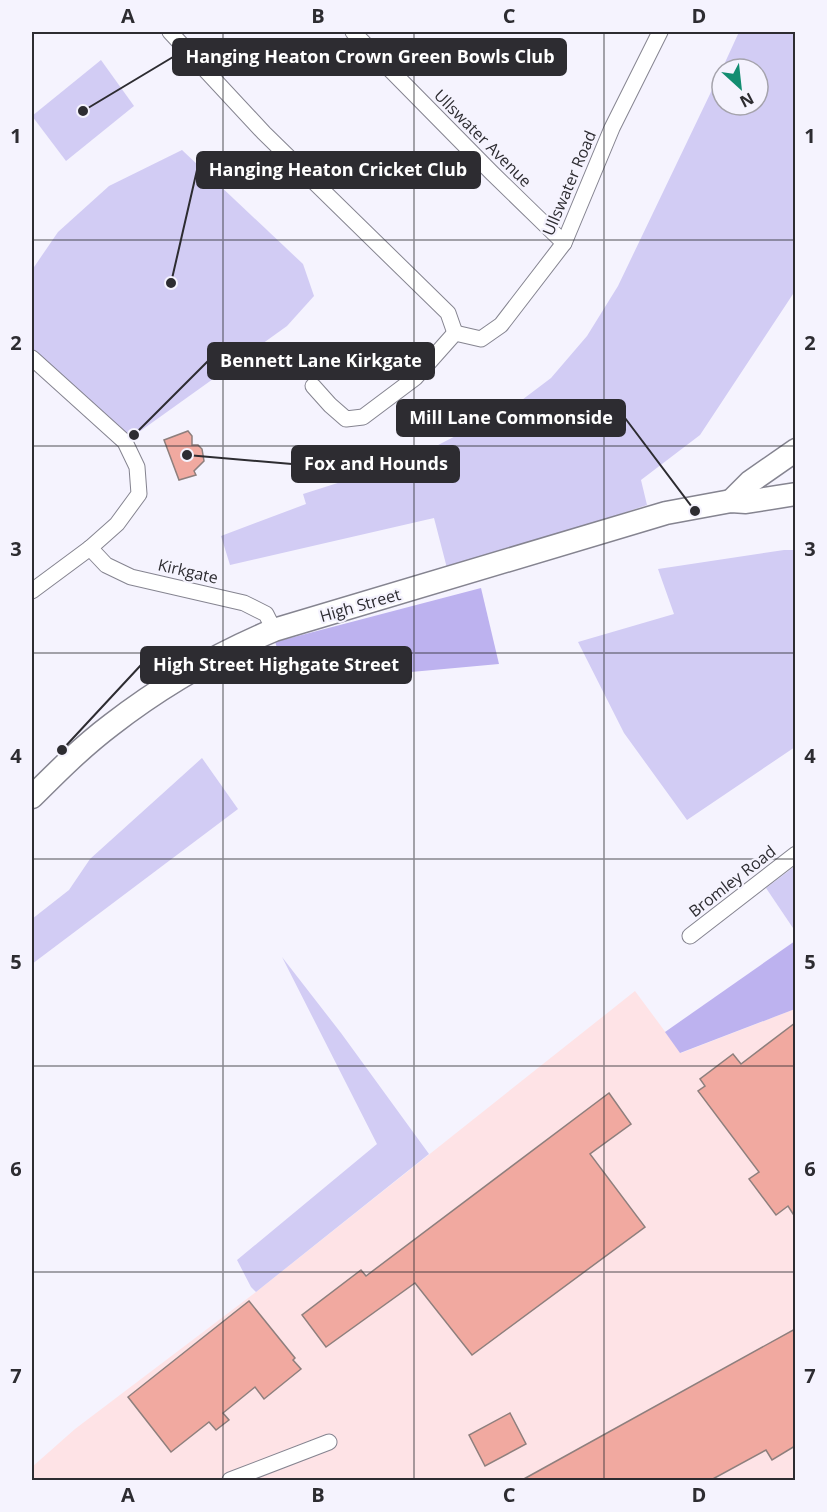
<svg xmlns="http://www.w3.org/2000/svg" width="827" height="1512" font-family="'Open Sans',sans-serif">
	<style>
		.industrial { fill: #fee3e6 }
		.green { fill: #d2ccf4 }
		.forest { fill: #bdb2ef }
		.building { fill: #f1a9a0; stroke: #8e7f7d; stroke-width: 1.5 }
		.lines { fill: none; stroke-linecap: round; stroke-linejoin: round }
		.street-casing { stroke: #858490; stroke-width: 17 }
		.secondary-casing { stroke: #858490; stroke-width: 25 }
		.street { stroke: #fff; stroke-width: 15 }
		.secondary { stroke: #fff; stroke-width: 22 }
		.grid { fill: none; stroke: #2d2c31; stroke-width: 1.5; stroke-opacity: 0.55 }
		.labels { text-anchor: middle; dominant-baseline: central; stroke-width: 4.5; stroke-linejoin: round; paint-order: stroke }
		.street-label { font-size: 16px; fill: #2d2c31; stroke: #f5f3fe }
		.leader { fill: none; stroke: #2d2c31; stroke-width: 2 }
		.callout-dot { fill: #2d2c31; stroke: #f5f3fe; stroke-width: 2 }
		.callout { fill: #2d2c31; stroke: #2d2c31; stroke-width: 2 }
		.callout-label { font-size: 18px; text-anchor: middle; font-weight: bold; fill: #fff }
		.neatline { fill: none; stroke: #2d2c31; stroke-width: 2 }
		.grid-label { font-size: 20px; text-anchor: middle; font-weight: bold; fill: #2d2c31 }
	</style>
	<rect width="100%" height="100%" fill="#f5f3fe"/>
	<!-- industrial -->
	<path class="industrial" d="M635 991 681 1053 795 1009V1480H32V1467L75 1429 256 1292Z"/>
	<!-- green -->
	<g class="green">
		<path d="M739 32H795V291L700 435 641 480 647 505 448 572 434 518 230 565 221 536 306 504 303 494 407 461 514 406 551 378 587 336 618 286 722 69V105H758V69H722Z"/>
		<path d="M101 60 134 106 66 161 32 116Z"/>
		<path d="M182 150 303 264 314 296 287 326 125 442 32 358V270L58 232 109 186Z"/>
		<path d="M784 550H795V747L687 820 624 733 578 642 674 614 658 569Z"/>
		<path d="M202 758 238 809 32 964V919L69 890 90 859Z"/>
		<path d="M795 866V931L766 888Z"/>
		<path d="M282 957 341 1033 429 1154 256 1292 251 1287 237 1260 377 1144Z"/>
	</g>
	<!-- forest -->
	<g class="forest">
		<path d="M481 588 499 664 290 683 275 642Z"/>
		<path d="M795 941V1009L680 1053 665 1032Z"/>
	</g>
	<!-- building -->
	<g class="building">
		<path d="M188 431 192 436V445H198L202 449 204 461 194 471 196 475 179 480 164 440Z"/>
		<path d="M795 1023V1217L788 1206 776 1215 749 1179 759 1172 698 1091 705 1086 700 1079 733 1054 741 1064Z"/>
		<path d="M609 1093 631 1124 590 1154 645 1227 472 1355 415 1283 326 1347 302 1315 361 1270 366 1276Z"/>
		<path d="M249 1301 295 1358 293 1360 301 1369 264 1399 255 1387 223 1413 229 1420 216 1430 209 1422 171 1452 128 1397Z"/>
		<path d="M795 1329V1446L772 1460 766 1450 711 1480H522Z"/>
		<path d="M510 1413 526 1444 485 1466 469 1435Z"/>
	</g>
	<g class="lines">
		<!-- street casing -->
		<g class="street-casing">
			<g id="street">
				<path d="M170 32 264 133 448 313 455 333"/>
				<path d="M353 32 492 173 564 243"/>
				<path d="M455 333 481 339 501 325 564 243 612 128 660 32"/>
				<path d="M32 358 125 442 137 467 139 494 117 524 90 548 32 591"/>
				<path d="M313 386 330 405 346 419 363 417 415 378 455 333"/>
				<path d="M90 548 106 565 131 577 244 603 266 614 274 630"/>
				<path d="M690 936 796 854"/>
				<path d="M230 1480 329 1442"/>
			</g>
		</g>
		<!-- secondary casing -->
		<g class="secondary-casing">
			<g id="secondary">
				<path d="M731 501 750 482 796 450"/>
				<path d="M32 797C57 772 82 747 111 725 160 687 217 654 274 630L666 513 731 501 746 502 796 494"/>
			</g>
		</g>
		<!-- street -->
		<use href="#street" class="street"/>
		<!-- secondary -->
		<use href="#secondary" class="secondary"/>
	</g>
	<!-- grid -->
	<path class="grid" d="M223 32V1480M414 32V1480M604 32V1480M32 240H796M32 446H796M32 653H796M32 859H796M32 1066H796M32 1272H796"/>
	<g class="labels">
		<!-- street labels -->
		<g class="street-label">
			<text transform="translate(483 138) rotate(45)">Ullswater Avenue</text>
			<text transform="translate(569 183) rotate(-67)">Ullswater Road</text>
			<text transform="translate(188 571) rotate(13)">Kirkgate</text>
			<text transform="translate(360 605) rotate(-16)">High Street</text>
			<text transform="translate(732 881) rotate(-38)">Bromley Road</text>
		</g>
	</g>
	<!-- callouts -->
	<path class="leader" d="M83 111L173 57M171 283L197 170M134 435L208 361M695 511L625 418M187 455L292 464M62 750L141 665"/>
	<g class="callout-dot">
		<circle cx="83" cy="111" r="6"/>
		<circle cx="171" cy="283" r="6"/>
		<circle cx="134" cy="435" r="6"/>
		<circle cx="695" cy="511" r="6"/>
		<circle cx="187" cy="455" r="6"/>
		<circle cx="62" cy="750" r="6"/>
	</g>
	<g class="callout">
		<rect x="173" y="39" width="393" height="36" rx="6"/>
		<rect x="197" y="152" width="283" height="36" rx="6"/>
		<rect x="208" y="343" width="226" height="36" rx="6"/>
		<rect x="397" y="400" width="228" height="36" rx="6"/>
		<rect x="292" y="446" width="167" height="36" rx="6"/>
		<rect x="141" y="647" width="270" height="36" rx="6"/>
	</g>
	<g class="callout-label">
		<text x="370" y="63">Hanging Heaton Crown Green Bowls Club</text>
		<text x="338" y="176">Hanging Heaton Cricket Club</text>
		<text x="321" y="367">Bennett Lane Kirkgate</text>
		<text x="511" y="424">Mill Lane Commonside</text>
		<text x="376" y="470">Fox and Hounds</text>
		<text x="276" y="671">High Street Highgate Street</text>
	</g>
	<!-- border -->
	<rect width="827" height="1512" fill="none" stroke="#f5f3fe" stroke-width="66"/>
	<!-- north arrow -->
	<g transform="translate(740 87) rotate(153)"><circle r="28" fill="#f5f3fe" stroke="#a5a3ac" stroke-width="1.5"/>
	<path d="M0-4.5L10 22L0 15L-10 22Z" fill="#138d71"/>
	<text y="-9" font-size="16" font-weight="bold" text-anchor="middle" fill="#2d2c31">N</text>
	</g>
	<rect x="33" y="33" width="761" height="1446" class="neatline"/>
	<g class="grid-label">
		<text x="128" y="23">A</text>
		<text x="318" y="23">B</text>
		<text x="509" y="23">C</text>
		<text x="699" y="23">D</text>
		<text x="16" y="143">1</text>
		<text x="810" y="143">1</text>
		<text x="16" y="350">2</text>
		<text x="810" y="350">2</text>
		<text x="16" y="556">3</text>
		<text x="810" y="556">3</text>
		<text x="16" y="763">4</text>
		<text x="810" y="763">4</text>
		<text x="16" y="969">5</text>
		<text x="810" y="969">5</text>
		<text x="16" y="1176">6</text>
		<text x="810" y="1176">6</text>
		<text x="16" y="1383">7</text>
		<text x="810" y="1383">7</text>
		<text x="128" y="1502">A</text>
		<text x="318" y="1502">B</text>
		<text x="509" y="1502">C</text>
		<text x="699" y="1502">D</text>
	</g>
</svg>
